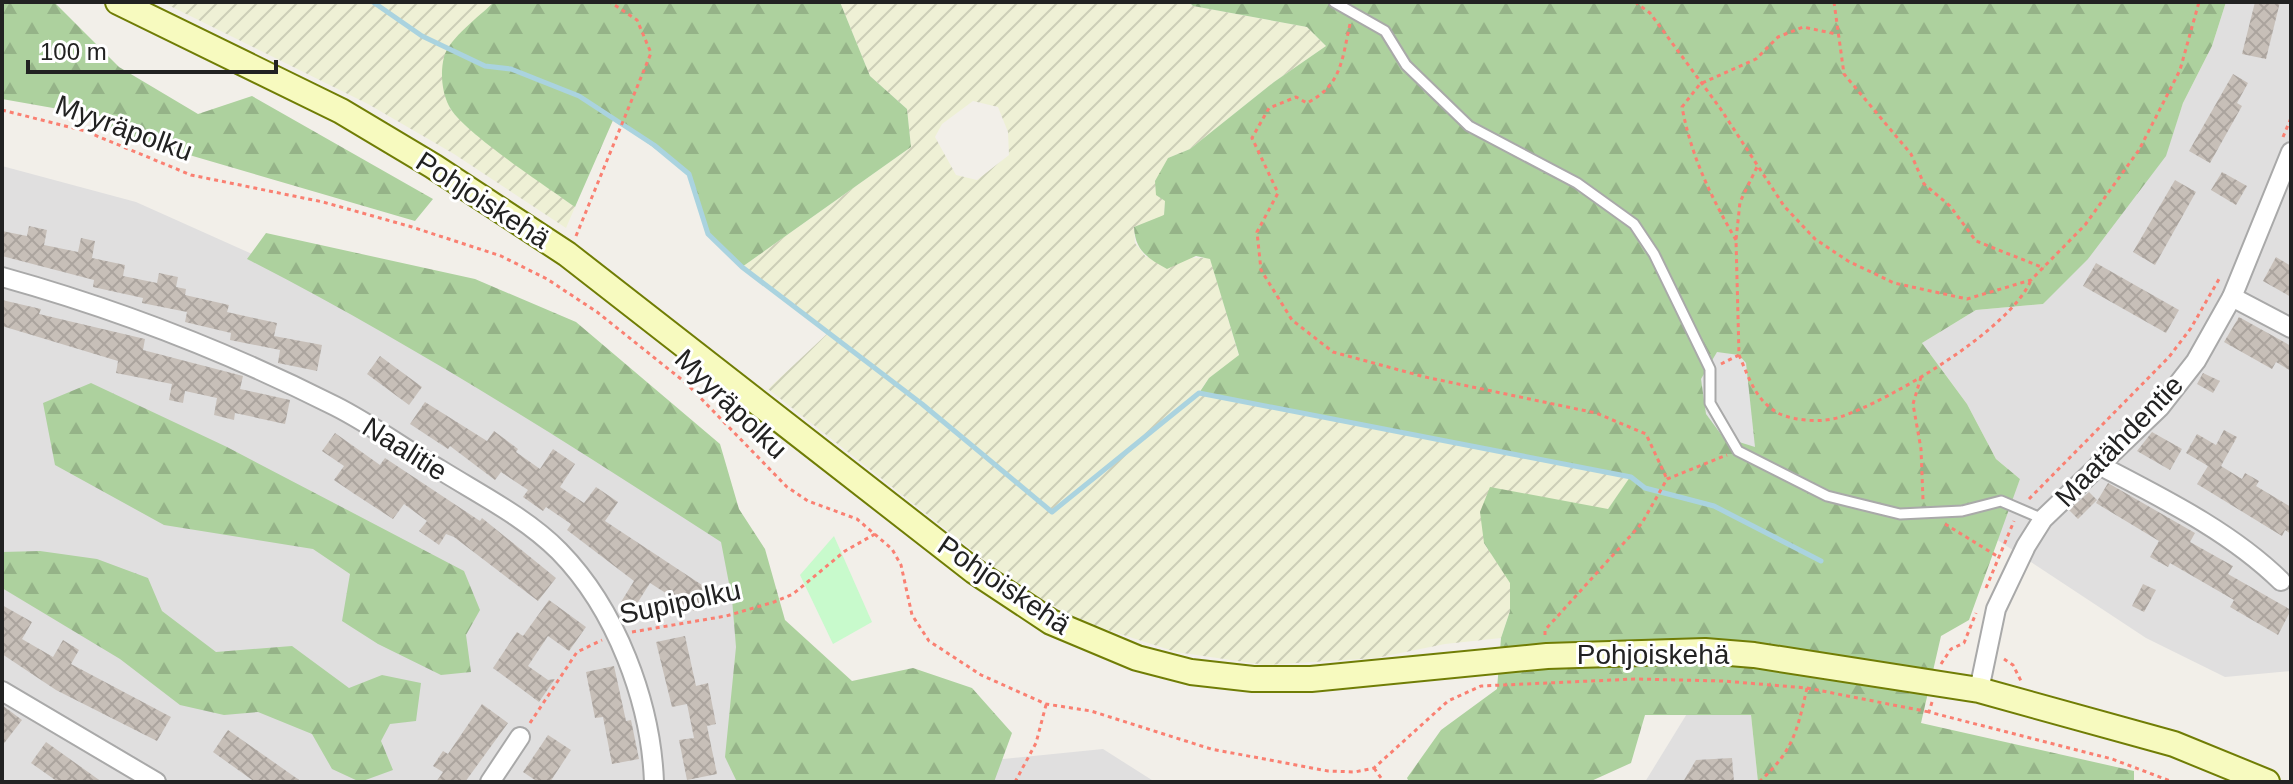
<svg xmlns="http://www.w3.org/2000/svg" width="2293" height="784" font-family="Arial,sans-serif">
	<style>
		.residential { fill: #e0dfdf }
		.farmland { fill: url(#farmland-furrows); fill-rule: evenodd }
		.forest { fill: url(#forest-firs) }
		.park { fill: #c8facc }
		.parking { fill: #e2e2e2 }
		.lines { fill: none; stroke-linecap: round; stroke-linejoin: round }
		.stream { stroke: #aad3df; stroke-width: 5 }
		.building { fill: url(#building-cross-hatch) }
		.lane-casing { stroke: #a9a9a9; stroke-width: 13 }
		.street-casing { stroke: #a9a9a9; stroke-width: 22 }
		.secondary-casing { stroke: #707d05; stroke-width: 28 }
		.path { stroke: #fa8072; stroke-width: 3; stroke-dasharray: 4 4; stroke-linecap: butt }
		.lane { stroke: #fff; stroke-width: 9 }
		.street { stroke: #fff; stroke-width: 18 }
		.secondary { stroke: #f7fabf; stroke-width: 24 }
		.labels { text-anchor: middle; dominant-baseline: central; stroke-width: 6; stroke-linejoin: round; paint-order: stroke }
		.street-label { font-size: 28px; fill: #222; stroke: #fff }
	</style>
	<defs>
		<pattern id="farmland-furrows" width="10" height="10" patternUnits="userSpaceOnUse" patternTransform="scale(2)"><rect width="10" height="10" fill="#eef0d5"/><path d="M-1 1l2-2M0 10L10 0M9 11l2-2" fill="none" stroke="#ccceb7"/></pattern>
		<pattern id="forest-firs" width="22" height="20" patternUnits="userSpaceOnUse" patternTransform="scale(2)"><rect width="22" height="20" fill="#add19e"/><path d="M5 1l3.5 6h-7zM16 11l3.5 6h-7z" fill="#95b388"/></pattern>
		<pattern id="building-cross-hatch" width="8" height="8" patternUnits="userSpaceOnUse" patternTransform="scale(2)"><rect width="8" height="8" fill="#c7bfb8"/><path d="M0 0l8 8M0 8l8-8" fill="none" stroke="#aba49e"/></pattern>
	</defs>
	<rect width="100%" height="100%" fill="#f2efe9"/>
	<!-- residential -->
	<g class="residential">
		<path d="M2226 2H2291V671L2225 677 2146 638 1996 539 2020 479 1996 459 1967 404 1922 343 1976 310 2043 304 2165 156 2183 103 2212 46Z"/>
		<path d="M2 166 136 202 357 301 733 539 783 781 1103 749 1155 782H2Z"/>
		<path d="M1688 712 1751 715 1758 782H1645Z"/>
	</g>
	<!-- farmland -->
	<g class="farmland">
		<path d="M162 2H494L449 47 450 109 493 148 575 207 566 228 454 154 368 104Z"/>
		<path d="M840 2H1189L1193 6 1307 27 1326 46 1274 82 1190 149 1168 158 1164 216 1134 227 1135 243 1146 257 1210 258 1239 356 1209 378 1199 392 1631 477 1608 509 1484 543 1510 582V611L1501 638 1445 644 1376 658 1265 665 1176 652 1083 622 1015 584 768 389 827 334 742 267 911 147 907 109 870 76ZM973 101 998 107 1008 132 1009 155 977 180 956 175 935 137 942 124Z"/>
	</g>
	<!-- forest -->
	<g class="forest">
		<path d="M2 2H54L119 67 198 114 252 96 433 199 415 221 138 140 70 111 2 99Z"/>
		<path d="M494 2H840L870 76 907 109 911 147 742 267 708 234 689 174 614 118 575 207C549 188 461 131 449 106 442 92 440 73 444 57 450 37 479 17 494 2Z"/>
		<path d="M1189 2H2226L2212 46 2183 103 2166 156 2088 259 2043 304 1976 310 1922 343 1967 404 1996 459 2020 479 1969 620 1941 636 1921 723 2134 771V782H1758L1751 715H1645L1631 763 1589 782H1409L1407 778 1441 730 1497 689 1501 638 1510 611V583L1484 543 1480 512 1490 487 1608 509 1630 477 1199 393 1209 378 1239 355 1210 259 1196 256 1167 269C1147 258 1135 250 1134 227L1164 215 1165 201 1156 195 1155 181 1168 158 1190 149 1274 82 1326 46 1307 27 1193 6Z"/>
		<path d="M266 233 475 279 576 322 720 444 739 509 765 549 785 620 852 681 913 668 972 688 1012 733 994 782H737L725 757 736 647 732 599 721 542C566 442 411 343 247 259Z"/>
		<path d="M91 383 227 447 464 571 480 610 466 635 471 672 441 675 378 644 342 621 350 574 313 549 164 525 55 465 43 403Z"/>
		<path d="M40 551 97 559 148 578 162 611 216 652 292 646 349 688 382 675 421 683 416 721 390 724 381 741 393 770 360 782 332 769 312 734 258 712 224 715 180 705 120 659 2 588V552Z"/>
	</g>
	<!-- park -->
	<path class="park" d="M834 536 872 622 833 644 800 575Z"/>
	<!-- parking -->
	<path class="parking" d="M1717 352 1739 355 1746 363 1755 447 1723 437 1706 414 1701 379Z"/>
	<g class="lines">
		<!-- stream -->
		<path class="stream" d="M373 2 422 36 485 66 511 69 579 96 654 145 689 174 708 234 742 267 922 404 1052 512 1199 393 1631 477 1645 488 1714 506 1821 561"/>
	</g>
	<!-- building -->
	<g class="building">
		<path d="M2255 2H2280L2266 59 2242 54Z"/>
		<path d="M2233 74 2248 83 2237 103 2242 106 2210 163 2189 151Z"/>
		<path d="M2222 172 2247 186 2236 205 2211 190Z"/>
		<path d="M2175 180 2196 192 2155 265 2133 252Z"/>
		<path d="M29 226 47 230 44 245 78 252 81 238 95 241 92 258 125 265 123 276 157 283 159 273 178 277 176 287 186 289 185 295 229 305 227 312 277 323 274 336 322 345 317 371 278 363 280 350 230 340 231 333 185 322 187 312 142 303 143 298 93 287 94 280 2 256V231L27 236Z"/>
		<path d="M2276 257 2291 266V297L2263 281Z"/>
		<path d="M2096 263 2179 310 2166 333 2083 286Z"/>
		<path d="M2 300 41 309 39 314 145 339 143 350 243 376 240 389 290 400 285 424 235 413 234 420 214 415 217 398 185 391 183 403 169 400 172 384 116 373 118 361 2 326Z"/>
		<path d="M2239 317 2291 346V371L2276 362 2272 369 2224 342Z"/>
		<path d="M380 356 422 387 409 405 367 374Z"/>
		<path d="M2203 373 2220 381 2213 393 2197 384Z"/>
		<path d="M425 402 487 441 494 431 518 449 516 452 540 469 553 449 575 464 560 487 584 503 596 487 618 502 605 521 708 589 694 611 650 583 633 610 621 602 634 581 567 530 571 524 546 507 543 511 523 497 528 490 501 472 495 480 450 446 448 449 410 424Z"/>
		<path d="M2224 430 2237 437 2221 466 2242 479 2245 473 2259 481 2256 486 2291 507V534L2285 530 2282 536 2197 484 2208 466 2186 453 2197 434 2216 445Z"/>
		<path d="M2152 432 2182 449 2170 470 2137 451Z"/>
		<path d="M335 433 380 465 385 458 480 521 482 518 556 578 538 601 454 537 446 534 439 545 419 531 427 521 404 504 393 519 353 493 334 480 344 466 322 451Z"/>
		<path d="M2108 483 2195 533 2190 542 2233 566 2228 574 2291 610 2278 635 2230 607 2234 600 2170 563 2168 567 2150 557 2159 541 2096 503Z"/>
		<path d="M2089 492 2097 500 2078 519 2069 510Z"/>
		<path d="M2143 584 2156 590 2144 612 2132 606Z"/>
		<path d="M549 600 586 627 569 651 548 636 528 666 548 680 555 679 539 702 493 668 517 632 523 636Z"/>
		<path d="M2 605 32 622 22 639 53 657 63 640 79 650 71 664 171 717 157 741 56 690 2 654Z"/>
		<path d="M685 636 696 686 708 683 716 724 707 726 717 774 687 780 679 740 694 738 687 704 672 707 656 642Z"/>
		<path d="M614 666 626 721 631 720 639 759 612 764 603 717 595 718 586 672Z"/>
		<path d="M482 704 508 723 465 782H436L443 772 433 766 443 751 448 754Z"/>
		<path d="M2 705 22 720 2 746Z"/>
		<path d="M228 730 302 782H255L213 752Z"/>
		<path d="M548 735 571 750 550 782H538L523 772Z"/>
		<path d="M46 742 102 782H58L31 763Z"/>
		<path d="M1732 758 1734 782H1683L1696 760Z"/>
	</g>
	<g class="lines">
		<!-- lane casing -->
		<g class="lane-casing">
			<path id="lane" d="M1334 2 1385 31 1406 65 1469 126 1577 183 1634 224 1654 254 1710 369V403L1738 451 1827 496 1900 514 1962 511 2001 501 2043 519"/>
		</g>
		<!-- street casing -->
		<g class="street-casing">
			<g id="street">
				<path d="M2 277C117 309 228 352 335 406 371 424 404 449 439 469 479 494 525 517 559 551 616 609 651 702 654 782"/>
				<path d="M2232 297 2291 328"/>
				<path d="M2099 465C2162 498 2230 531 2281 581"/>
				<path d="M1979 690 1996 609 2026 546 2043 519 2160 407 2196 361 2232 297 2291 152"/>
				<path d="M2 691 156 782"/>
				<path d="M490 782 520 737"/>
			</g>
		</g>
		<!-- secondary casing -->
		<g class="secondary-casing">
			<path id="secondary" d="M118 2 341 111 433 166 567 254 974 571 1051 622 1137 658 1191 672 1253 679H1311L1547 656 1705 651 1754 655 1979 690 2174 744 2267 782"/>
		</g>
		<!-- path -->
		<g class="path">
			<path d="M1635 2 1650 13 1720 108 1784 206 1815 239 1848 261 1894 283 1967 299 2031 280 2085 225 2139 150 2180 70 2199 2"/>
			<path d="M1834 2 1844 74 1911 154 1924 184 1950 206 1976 241 2044 268"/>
			<path d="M1350 24C1342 59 1342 85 1307 103L1296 97 1269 108 1252 138 1278 193 1257 232 1261 270 1292 320 1333 352 1425 377 1596 413 1646 434 1667 479"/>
			<path d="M2 110 85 131 191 175 323 202 412 227 501 256 547 279 597 312 686 383 787 487 808 501 857 519 892 549 901 565 912 615 929 641 981 675 1046 704 1091 711 1211 749 1328 771 1355 772 1374 768 1448 701 1481 686 1635 679 1723 681 1807 688 1929 712"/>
			<path d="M2283 137 2291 118"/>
			<path d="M576 236 651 53 637 20 610 2"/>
			<path d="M1736 240C1711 197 1691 156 1682 107L1700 84 1756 59 1778 37 1803 27 1836 34"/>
			<path d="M1739 355C1749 378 1756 402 1780 414 1796 421 1823 423 1840 417 1891 400 2011 329 2031 280"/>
			<path d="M1721 364 1739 355 1736 240 1740 202 1757 167"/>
			<path d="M1921 377 1913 404 1921 449 1923 500"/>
			<path d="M2029 499 2169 357 2191 328 2219 279"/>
			<path d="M1945 524 1997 556"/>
			<path d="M1986 588 2014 521"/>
			<path d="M632 632 726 616 774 602 793 594 845 551 875 534"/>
			<path d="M1545 635V630L1642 523 1667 479 1727 455"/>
			<path d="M2004 659 2013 665 2021 681"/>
			<path d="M1941 664 1951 649 1964 643 1976 613"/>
			<path d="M1932 702 1929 712 2112 759 2173 782"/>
			<path d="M530 723 577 652 602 640"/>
			<path d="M1374 768 1384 782"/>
			<path d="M1015 782 1036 743 1046 705"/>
			<path d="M1759 782C1793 751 1797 732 1807 688"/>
		</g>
		<!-- lane -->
		<use href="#lane" class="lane"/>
		<!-- street -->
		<use href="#street" class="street"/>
		<!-- secondary -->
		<use href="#secondary" class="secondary"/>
	</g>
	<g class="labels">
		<!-- street labels -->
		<g class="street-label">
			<text transform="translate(124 128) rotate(20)">Myyräpolku</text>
			<text transform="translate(483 200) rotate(33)">Pohjoiskehä</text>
			<text transform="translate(731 404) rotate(44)">Myyräpolku</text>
			<text transform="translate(2119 441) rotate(-46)">Maatähdentie</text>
			<text transform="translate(405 449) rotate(32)">Naalitie</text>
			<text transform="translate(1004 585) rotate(34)">Pohjoiskehä</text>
			<text transform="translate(680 602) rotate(-12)">Supipolku</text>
			<text x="1653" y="654">Pohjoiskehä</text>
		</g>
	</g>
	<!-- border -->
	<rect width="2293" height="784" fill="none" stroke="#222222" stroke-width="8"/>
	<!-- scale -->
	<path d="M28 60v12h248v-12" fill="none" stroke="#222222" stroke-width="4"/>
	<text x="40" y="60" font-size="24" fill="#222222" stroke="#ffffff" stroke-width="6" paint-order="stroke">100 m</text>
</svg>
